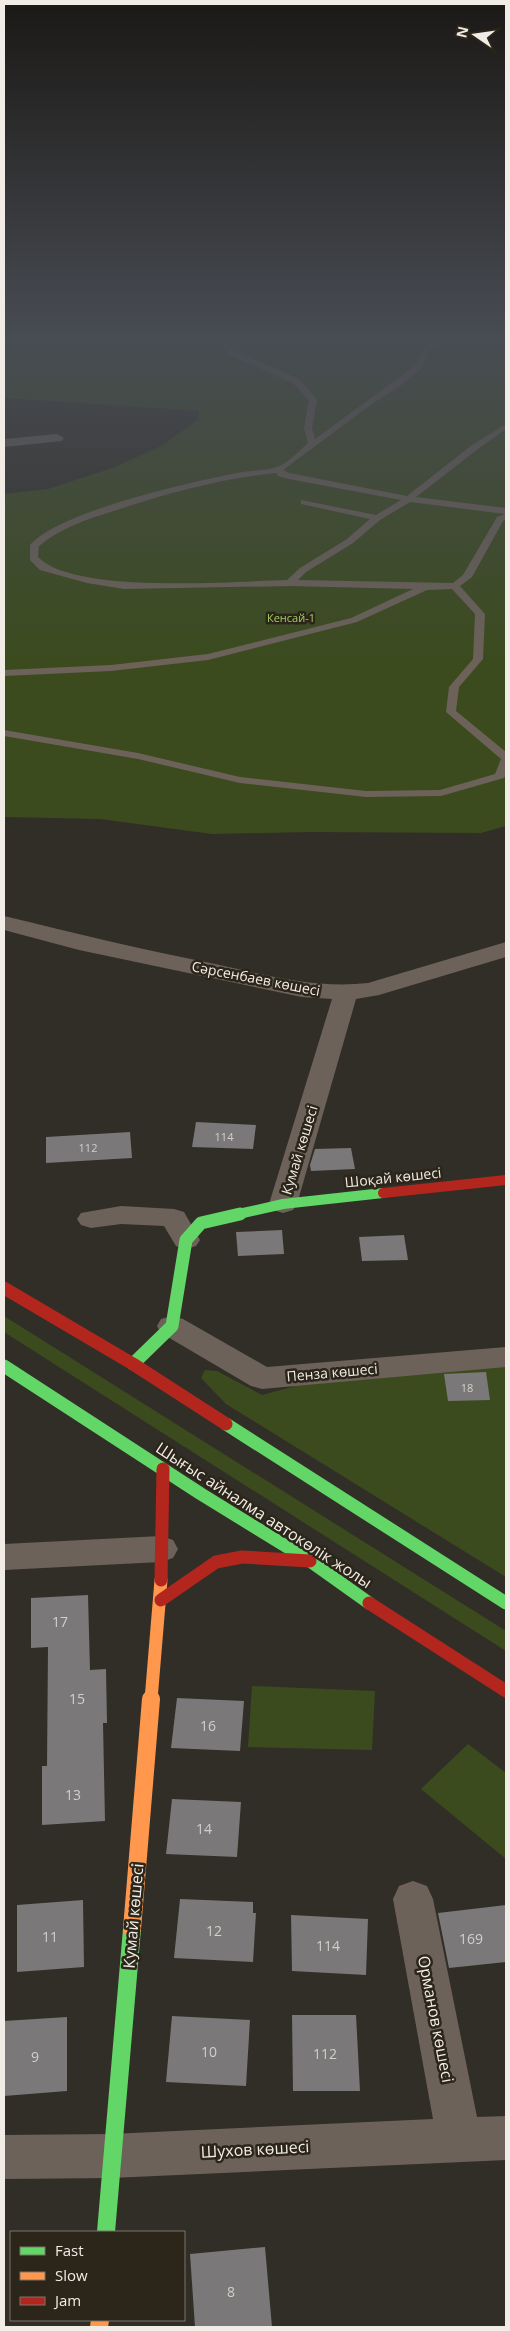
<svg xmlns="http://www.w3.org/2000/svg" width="510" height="2331" font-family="'Open Sans',sans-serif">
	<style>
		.green { fill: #3b4b1e }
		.building { fill: #7a7878 }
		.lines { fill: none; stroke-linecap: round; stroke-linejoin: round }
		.lane { fill: #6c625a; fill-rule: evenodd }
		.street { fill: #6c625a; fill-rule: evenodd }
		.fast-far2 { stroke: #63d668; stroke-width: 10 }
		.fast-far1 { stroke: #63d668; stroke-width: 13 }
		.fast { stroke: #63d668; stroke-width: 18 }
		.slow-far1 { stroke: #ff974d; stroke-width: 13 }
		.slow { stroke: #ff974d; stroke-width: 18 }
		.jam-far1 { stroke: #b3261e; stroke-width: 10 }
		.jam { stroke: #b3261e; stroke-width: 13 }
		.labels { text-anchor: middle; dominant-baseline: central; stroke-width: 5; stroke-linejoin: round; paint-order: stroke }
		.far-park-label { font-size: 11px; fill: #a3d15e; stroke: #2b251a }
		.number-label { font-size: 11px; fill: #d3cfca }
		.street-label { font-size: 14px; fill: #f1ece5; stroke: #2b251a }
		.near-number-label { font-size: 14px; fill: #d3cfca }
		.near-street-label { font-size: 16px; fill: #f1ece5; stroke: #2b251a }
	</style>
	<rect width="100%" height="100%" fill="#312e28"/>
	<!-- green -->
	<g class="green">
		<path d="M4 336H506V826L481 833 309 832 212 834 100 819 4 817V494L48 489 115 467 163 445 199 419V411L4 398Z"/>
		<path d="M4 1316 506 1631V1651L4 1332Z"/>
		<path d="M506 1366V1577L226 1404 201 1378 205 1370 217 1371 262 1395 299 1385Z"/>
		<path d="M252 1686 375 1691 372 1750 248 1747Z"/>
		<path d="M468 1744 506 1773V1859L421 1789Z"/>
	</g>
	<!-- building -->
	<g class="building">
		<path d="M196 1122 256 1125 253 1149 192 1147Z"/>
		<path d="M130 1132 132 1158 46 1163V1137Z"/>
		<path d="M351 1148 355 1169 311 1171 310 1165 315 1149Z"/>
		<path d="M282 1230 284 1254 238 1256 236 1232Z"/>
		<path d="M404 1235 408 1260 362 1261 359 1237Z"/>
		<path d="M486 1372 490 1400 448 1401 444 1374Z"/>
		<path d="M88 1595 90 1670 106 1669 107 1723H103L105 1821 42 1825V1766H47L48 1647 31 1648V1598Z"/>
		<path d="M177 1698 244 1701 240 1751 171 1748Z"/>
		<path d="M172 1799 241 1802 237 1857 166 1854Z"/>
		<path d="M180 1899 253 1902V1913H256L253 1962 174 1958Z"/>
		<path d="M83 1900 84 1967 17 1972V1905Z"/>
		<path d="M506 1905V1962L449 1968 438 1913Z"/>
		<path d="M291 1915 368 1919 366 1975 292 1971Z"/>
		<path d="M292 2015H356L360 2091H293Z"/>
		<path d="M172 2016 250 2020 246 2086 166 2082Z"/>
		<path d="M67 2017V2091L4 2096V2021Z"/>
		<path d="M265 2247 272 2327H195L190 2254Z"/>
	</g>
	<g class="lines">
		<!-- lane -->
		<path class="lane" d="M215 336H222L235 351 299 379 317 400 312 428 315 439 416 365C419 360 421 351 425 347 441 330 485 337 506 339V343L471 340 446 342 431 349 422 368 400 386 369 406 283 470 289 473 407 496 472 445 506 424V429L478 449 416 497 506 508V519L503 521 472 577 460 586 485 614 483 659 459 687 456 711 506 752V774L504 778 441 796 366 797 240 783 138 759 4 736V730L138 753 240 777 366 791 440 790 495 774 501 759 446 712 449 687 473 659 475 614 452 589 427 590 357 622 208 660 111 671 4 676V670L111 665 208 654 351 618 413 589 290 586 124 589 87 583 40 570 30 560V545C60 511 191 482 237 473 249 470 263 471 274 468 286 465 299 451 308 443L304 428 309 400 293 383 229 355ZM276 473 278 476 289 479 401 500 376 515 301 500V504L370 519 347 539 300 568 287 580C233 581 75 595 38 557L39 546C63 526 94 517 123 508 173 492 223 478 276 473ZM410 502 505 514 497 517 463 575 453 583 298 580 306 572 353 543 380 520Z"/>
		<!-- street -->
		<g class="street">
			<path d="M57 434 64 438 62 441 4 447V439Z"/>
			<path d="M4 916C74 933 144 950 215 964 265 975 316 989 368 983L506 942V957L379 995 356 999 297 1204 293 1210 283 1213 273 1210 269 1204 332 999 302 997 79 950 4 930Z"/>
			<path d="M121 1206 174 1209 184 1212 200 1240 196 1246 186 1249 176 1246 164 1226 121 1224 91 1228 81 1225 77 1219 81 1213Z"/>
			<path d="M172 1316 183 1319 267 1367 506 1347V1367L262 1389 251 1386 161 1333 157 1326 161 1319Z"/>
			<path d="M161 1536 173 1540 178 1549 173 1558 161 1562 4 1570V1544Z"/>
			<path d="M413 1881 427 1886 433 1899 477 2117 506 2116V2160L111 2178 4 2179V2135L111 2134 433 2119 393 1899 399 1886Z"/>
		</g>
		<!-- fast-far2 -->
		<path class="fast-far2" d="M234 1215 283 1204 383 1193"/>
		<!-- fast-far1 -->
		<g class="fast-far1">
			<path d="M133 1364 172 1326 186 1240 201 1223 240 1214"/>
			<path d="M4 1366 201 1494 310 1561 369 1603"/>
			<path d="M226 1424 506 1603"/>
		</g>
		<!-- fast -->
		<path class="fast" d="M106 2232 132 1929"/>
		<!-- slow-far1 -->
		<path class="slow-far1" d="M151 1700 161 1580"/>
		<!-- slow -->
		<g class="slow">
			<path d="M132 1929 151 1699"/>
			<path d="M99 2327 100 2320"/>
		</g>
		<!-- jam-far1 -->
		<path class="jam-far1" d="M383 1193 506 1180"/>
		<!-- jam -->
		<g class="jam">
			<path d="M4 1288 133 1364 226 1424"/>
			<path d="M161 1580 163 1469"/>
			<path d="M161 1600 216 1562 242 1557 310 1561"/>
			<path d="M369 1603 506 1691"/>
		</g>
	</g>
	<!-- sky -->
	<linearGradient id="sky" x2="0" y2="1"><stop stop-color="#1b1916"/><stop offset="0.51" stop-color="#484c53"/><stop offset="1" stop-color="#484c53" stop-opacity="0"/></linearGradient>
	<rect width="510" height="662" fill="url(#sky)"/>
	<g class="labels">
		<!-- far-park labels -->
		<g class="far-park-label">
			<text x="291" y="617">Кенсай-1</text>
		</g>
		<!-- number labels -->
		<g class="number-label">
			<text x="224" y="1136">114</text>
			<text x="88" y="1147">112</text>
			<text x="467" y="1387">18</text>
		</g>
		<!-- street labels -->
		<g class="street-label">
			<text transform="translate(256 978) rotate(11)">Сәрсенбаев көшесі</text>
			<text transform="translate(299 1150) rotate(-73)">Кумай көшесі</text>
			<text transform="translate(393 1177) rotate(-6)">Шоқай көшесі</text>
			<text transform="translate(332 1372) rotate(-5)">Пенза көшесі</text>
		</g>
		<!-- near-number labels -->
		<g class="near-number-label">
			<text x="60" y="1621">17</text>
			<text x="77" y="1698">15</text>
			<text x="208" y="1725">16</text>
			<text x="73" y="1794">13</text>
			<text x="204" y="1828">14</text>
			<text x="214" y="1930">12</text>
			<text x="50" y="1936">11</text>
			<text x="471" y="1938">169</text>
			<text x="328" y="1945">114</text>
			<text x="209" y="2051">10</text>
			<text x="325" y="2053">112</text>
			<text x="35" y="2056">9</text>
			<text x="231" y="2291">8</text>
		</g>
		<!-- near-street labels -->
		<g class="near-street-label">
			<text transform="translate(264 1515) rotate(33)">Шығыс айналма автокөлік жолы</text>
			<text transform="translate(133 1916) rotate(-85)">Кумай көшесі</text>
			<text transform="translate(436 2019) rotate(79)">Орманов көшесі</text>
			<text transform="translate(255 2149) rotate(-3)">Шухов көшесі</text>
		</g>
	</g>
	<!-- border -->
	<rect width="510" height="2331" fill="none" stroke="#f1ece5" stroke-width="10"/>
	<!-- legend -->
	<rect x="10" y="2231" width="175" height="90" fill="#2b251a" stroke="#7a756b"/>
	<rect x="20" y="2247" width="25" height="8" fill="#63d668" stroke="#7a756b"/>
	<text x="55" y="2256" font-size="15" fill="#f1ece5">Fast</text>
	<rect x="20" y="2272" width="25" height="8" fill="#ff974d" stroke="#7a756b"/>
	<text x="55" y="2281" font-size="15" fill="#f1ece5">Slow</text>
	<rect x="20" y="2297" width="25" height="8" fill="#b3261e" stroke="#7a756b"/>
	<text x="55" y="2306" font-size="15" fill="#f1ece5">Jam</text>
	<!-- north arrow -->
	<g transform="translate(475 35) rotate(283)" stroke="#2b251a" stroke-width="4" paint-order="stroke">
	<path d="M0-4L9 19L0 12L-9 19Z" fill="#f1ece5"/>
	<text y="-8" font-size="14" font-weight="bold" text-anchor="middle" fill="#f1ece5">N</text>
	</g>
</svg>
